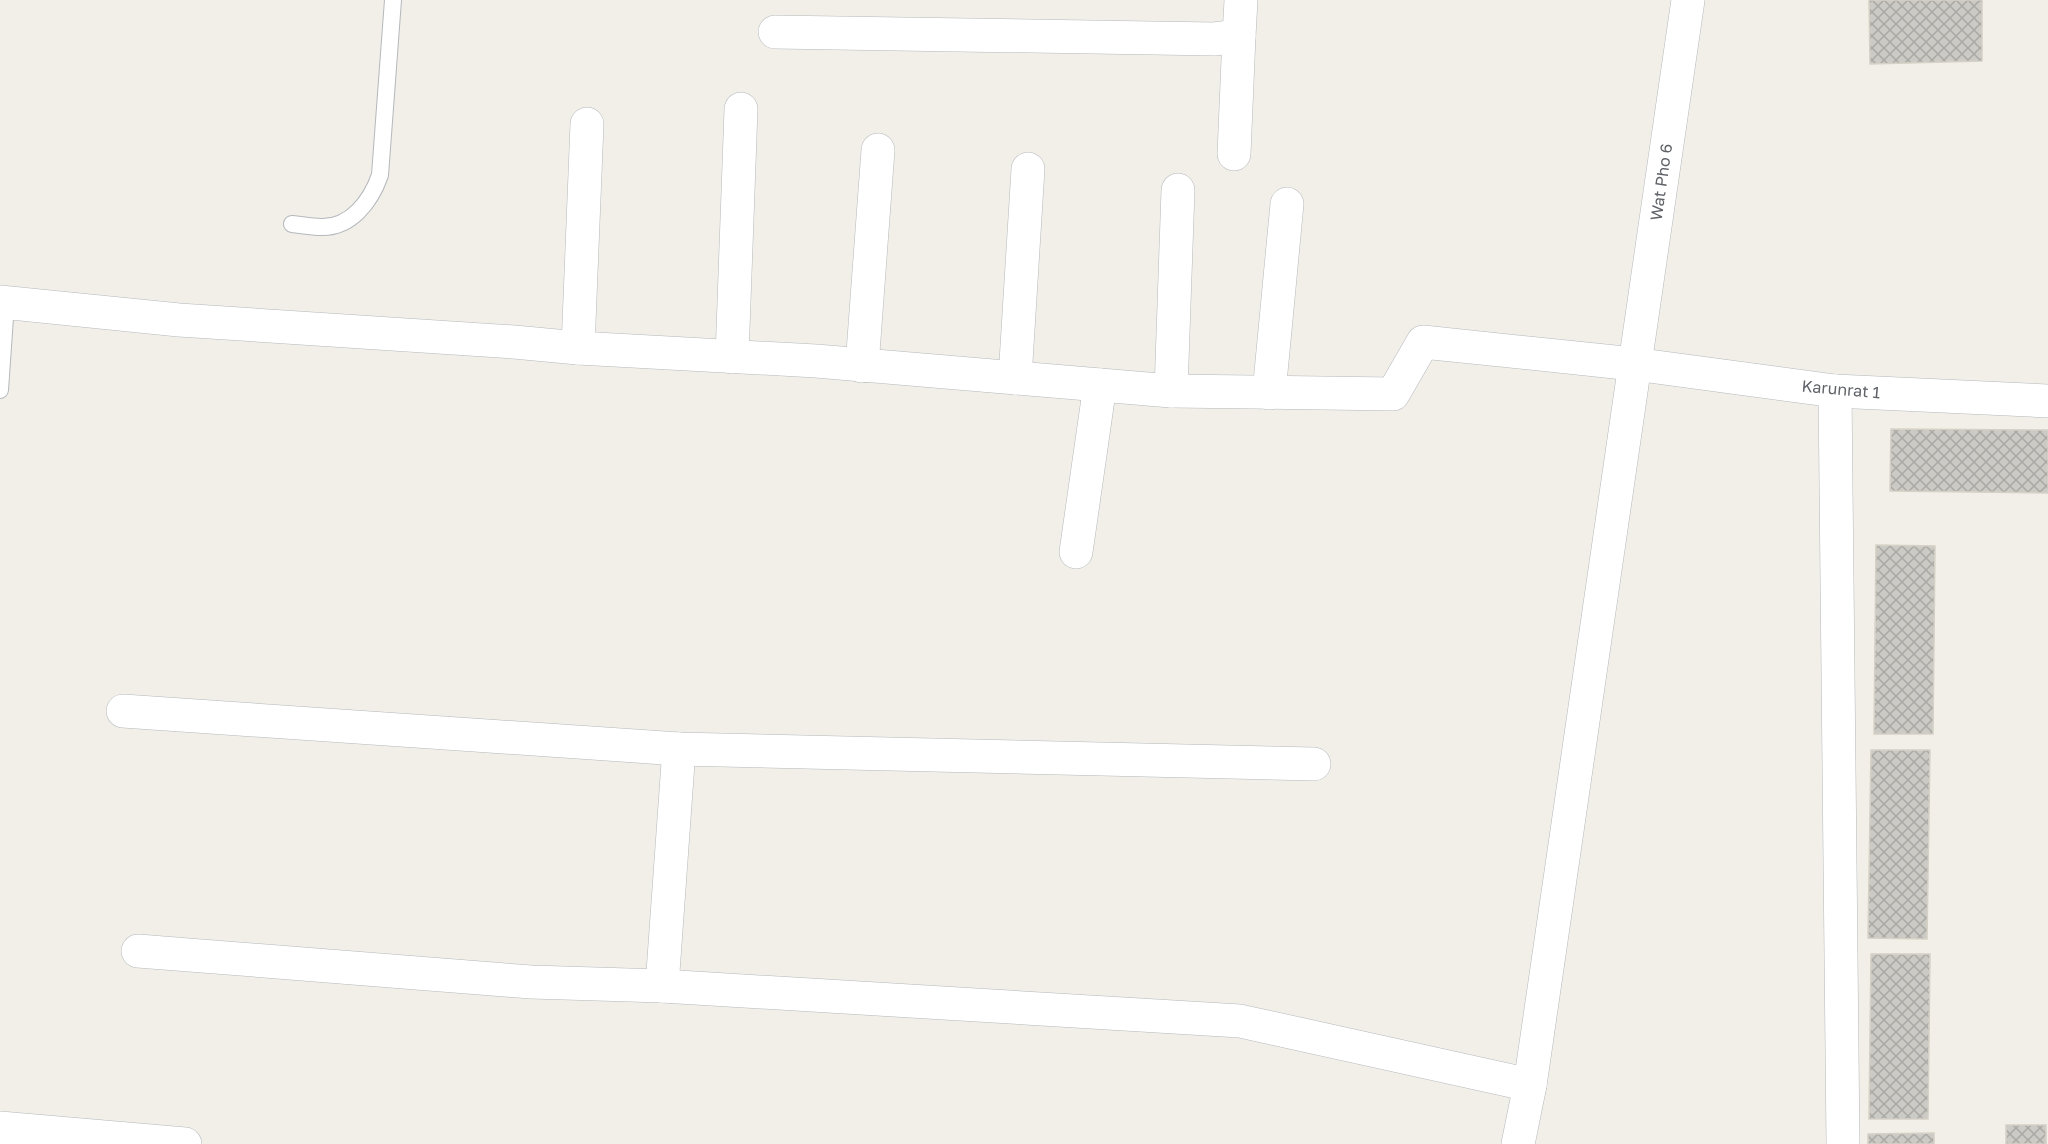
<svg xmlns="http://www.w3.org/2000/svg" width="2048" height="1144" font-family="'Golos Text',sans-serif">
	<style>
		.building { fill: url(#building-cross-hatch); stroke: #d6d1c6; stroke-width: 1.5 }
		.lines { fill: none; stroke-linecap: round; stroke-linejoin: round }
		.lane-casing { stroke: #b5b8bc; stroke-width: 18 }
		.street-casing { stroke: #b5b8bc; stroke-width: 34 }
		.lane { stroke: #fff; stroke-width: 16 }
		.street { stroke: #fff; stroke-width: 33 }
		.labels { text-anchor: middle; dominant-baseline: central; stroke-width: 5; stroke-linejoin: round; paint-order: stroke }
		.street-label { font-size: 16px; fill: #5f6368; stroke: #fff }
	</style>
	<defs>
		<pattern id="building-cross-hatch" width="8" height="8" patternUnits="userSpaceOnUse" patternTransform="scale(1.5)"><rect width="8" height="8" fill="#cccac5"/><path d="M0 0l8 8M0 8l8-8" fill="none" stroke="#a9a8a4"/></pattern>
	</defs>
	<rect width="100%" height="100%" fill="#f1efe8"/>
	<!-- building -->
	<g class="building">
		<path d="M1869 0H1982V61L1870 64Z"/>
		<path d="M1891 429 2048 430V493L1890 491Z"/>
		<path d="M1876 545 1935 546 1933 734H1874Z"/>
		<path d="M1871 750H1930L1927 939 1868 938Z"/>
		<path d="M1871 954H1930L1928 1119H1869Z"/>
		<rect x="2006" y="1125" width="40" height="19"/>
		<path d="M1934 1133V1144H1868V1134Z"/>
	</g>
	<g class="lines">
		<!-- lane casing -->
		<g class="lane-casing">
			<g id="lane">
				<path d="M292 224C302 225 311 227 321 227 351 228 371 201 380 175L393 0"/>
				<path d="M0 390 6 303"/>
			</g>
		</g>
		<!-- street casing -->
		<g class="street-casing">
			<g id="street">
				<path d="M775 32 1214 39 1239 36 1241 0"/>
				<path d="M1234 154 1239 36"/>
				<path d="M0 302 179 320 514 342 578 348 816 361 1171 391 1393 394 1423 342 1634 364 1835 391 2048 401"/>
				<path d="M578 348 587 124"/>
				<path d="M732 357 741 109"/>
				<path d="M862 366 878 150"/>
				<path d="M1015 378 1028 169"/>
				<path d="M1171 391 1178 190"/>
				<path d="M1835 391 1843 1144"/>
				<path d="M1269 393 1287 204"/>
				<path d="M1076 552 1100 385"/>
				<path d="M123 711 679 749 1314 764"/>
				<path d="M138 951 531 982 662 986 1240 1021 1530 1085"/>
				<path d="M662 986 679 749"/>
				<path d="M0 1128 185 1144"/>
				<path d="M1518 1144 1530 1085 1688 0"/>
			</g>
		</g>
		<!-- lane -->
		<use href="#lane" class="lane"/>
		<!-- street -->
		<use href="#street" class="street"/>
	</g>
	<g class="labels">
		<!-- street labels -->
		<g class="street-label">
			<text transform="translate(1661 182) rotate(-82)">Wat Pho 6</text>
			<text transform="translate(1841 389) rotate(5)">Karunrat 1</text>
		</g>
	</g>
</svg>
